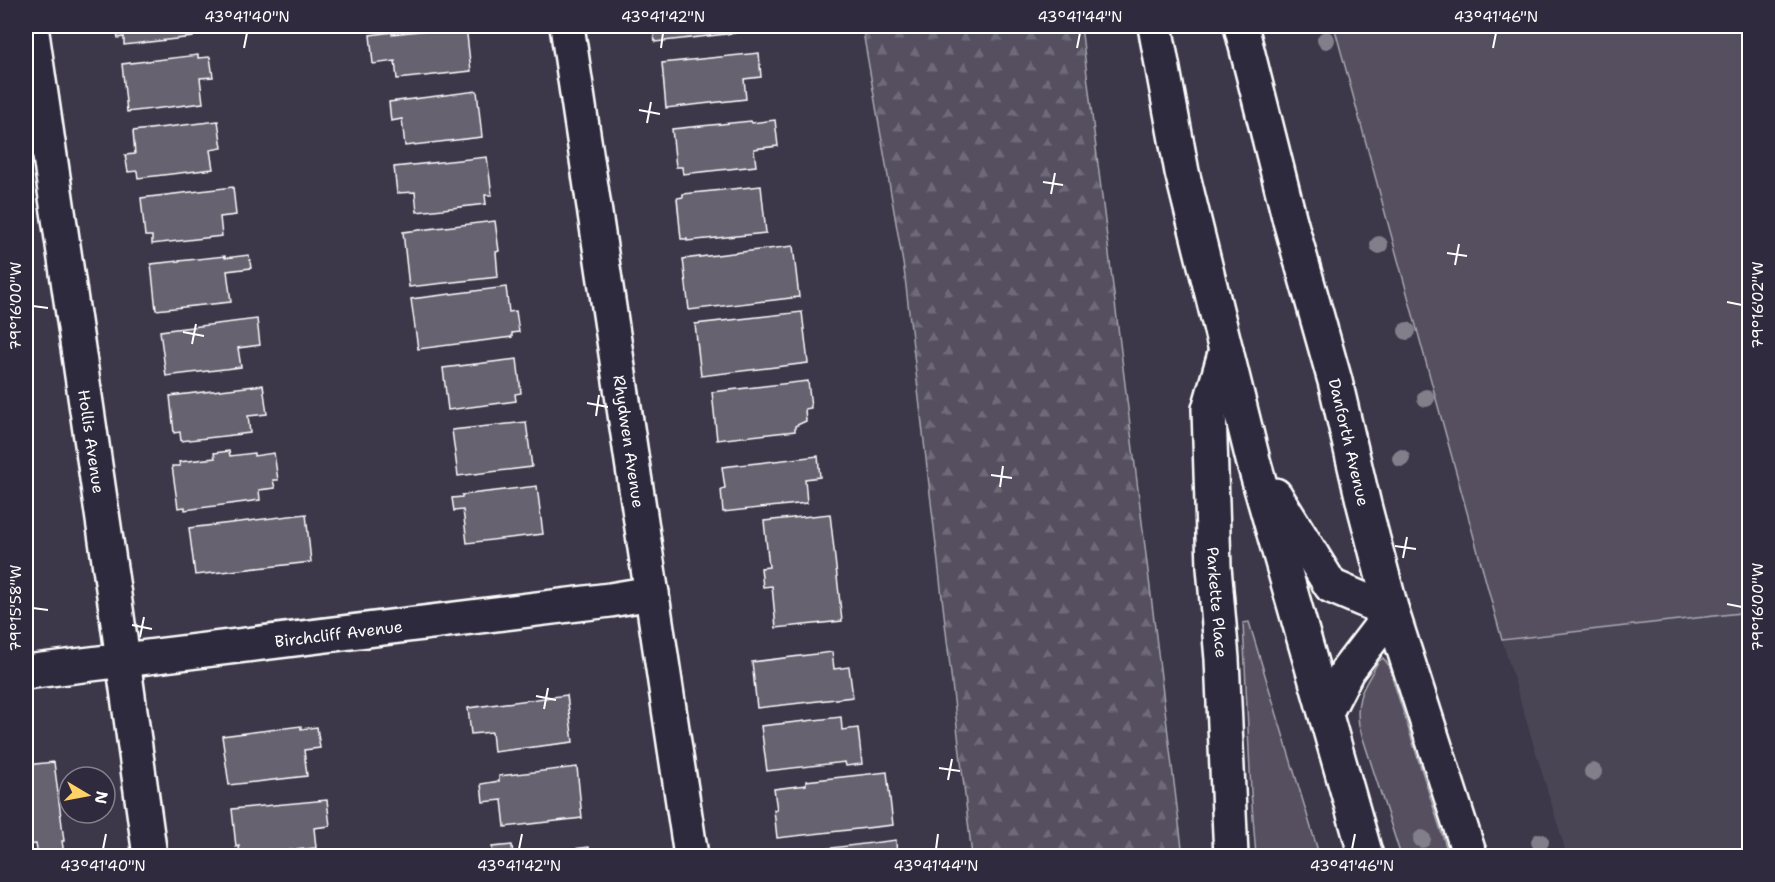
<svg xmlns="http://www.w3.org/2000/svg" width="1775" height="882" font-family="'Shantell Sans',sans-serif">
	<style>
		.built { fill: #494455 }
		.grass { fill: #555060; stroke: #aaa8b0; stroke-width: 1.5 }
		.forest { fill: url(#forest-firs); stroke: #aaa8b0; stroke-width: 1.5 }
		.building { fill: #666270; stroke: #fff; stroke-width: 1.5 }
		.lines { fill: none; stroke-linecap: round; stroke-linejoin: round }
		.minor-casing { stroke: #fff; stroke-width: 38 }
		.primary-casing { stroke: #fff; stroke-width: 38 }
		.minor { stroke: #2f2a3d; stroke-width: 33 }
		.primary { stroke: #2f2a3d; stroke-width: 33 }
		.tree { fill: #827e8a }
		.ticks { fill: none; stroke: #fff; stroke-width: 2 }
		.labels { text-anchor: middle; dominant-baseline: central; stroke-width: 4.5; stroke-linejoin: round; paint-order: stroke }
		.street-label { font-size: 16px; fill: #fff; stroke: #2f2a3d }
		.neatline { fill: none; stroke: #fff; stroke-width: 2 }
		.ticks-label { font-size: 15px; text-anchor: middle; fill: #fff }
	</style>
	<defs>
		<pattern id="forest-firs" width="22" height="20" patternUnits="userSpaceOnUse" patternTransform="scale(1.5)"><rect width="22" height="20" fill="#555060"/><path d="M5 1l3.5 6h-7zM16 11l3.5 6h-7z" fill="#6e6a78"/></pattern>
	</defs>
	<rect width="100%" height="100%" fill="#3c3749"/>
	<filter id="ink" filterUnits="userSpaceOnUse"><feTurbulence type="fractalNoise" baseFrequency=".0167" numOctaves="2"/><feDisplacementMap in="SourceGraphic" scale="12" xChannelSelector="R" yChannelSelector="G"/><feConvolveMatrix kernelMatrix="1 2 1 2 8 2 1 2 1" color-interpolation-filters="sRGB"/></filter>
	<g filter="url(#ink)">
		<!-- built -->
		<path class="built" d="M1749 612V856H1567L1502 640Z"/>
		<!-- grass -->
		<g class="grass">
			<path d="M1334 26H1749V612L1502 640Z"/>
			<path d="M1249 622 1318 851 1319 856H1256L1251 792 1243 623Z"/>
			<path d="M1383 658 1388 664 1449 856H1401L1359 726C1355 695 1364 688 1378 662Z"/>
		</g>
		<!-- forest -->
		<path class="forest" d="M862 26H1081L1183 856H972L904 269Z"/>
		<!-- building -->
		<g class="building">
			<path d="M116 26H192L193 37 124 45V37L118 38Z"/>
			<path d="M466 26 471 71 397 79 395 61 373 64 370 35 392 32V34Z"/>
			<path d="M653 26H734L735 33 655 42Z"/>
			<path d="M759 53 761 77 744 79 746 99 666 108 662 63Z"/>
			<path d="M198 55V58L210 57 213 77 200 78 203 103 127 112 122 64Z"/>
			<path d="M477 91 482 137 405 146 402 119 391 121 389 102Z"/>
			<path d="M775 120 778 146 754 149 756 166 683 174 682 167H676L672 129 751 121 752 123Z"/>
			<path d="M218 121 222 148 210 150 213 169 138 178 137 171 128 172 125 155 135 154 133 131Z"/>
			<path d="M487 157 492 195H485L486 204 417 212 415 192 397 193 394 167Z"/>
			<path d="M761 186 766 233 687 241V239H681L677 198 683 197V194Z"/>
			<path d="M233 187 236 215 220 217 222 236 152 244V236H145L141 198Z"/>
			<path d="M495 221 499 251 496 252 498 277 409 287 403 232Z"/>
			<path d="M793 246 799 297 689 310 683 259Z"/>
			<path d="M249 255 251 268 227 271 231 302 156 310 151 264 225 256V258Z"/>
			<path d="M506 287 509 312 516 311 519 332 512 333V337L418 349 411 299Z"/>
			<path d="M802 312 808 363 701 376 695 324Z"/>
			<path d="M257 319 260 345 238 348 241 367 166 376 160 331Z"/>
			<path d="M517 359 521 393 515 394 516 401 448 410 443 368Z"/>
			<path d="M808 381 811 408 805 409 806 421 795 426V431L717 440 712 392Z"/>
			<path d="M263 385 267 414 248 416 250 433 181 441 180 432 174 433 170 396Z"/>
			<path d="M526 422 532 467 458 476 452 430Z"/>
			<path d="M229 451 230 456 254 453V456L274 453 278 480H273L275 488 259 490 260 500 185 510V507L178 508 172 466H180L179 462 215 458 214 453Z"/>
			<path d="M818 456 820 477 805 479 807 503 723 512 721 489 725 488 722 467Z"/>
			<path d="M537 486 543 534 467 543 463 510 454 511 452 498 462 497V495Z"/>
			<path d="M306 514 311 562 195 575 189 528Z"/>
			<path d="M830 514 842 621 776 628 772 586 763 587 761 568 769 567 764 521Z"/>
			<path d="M832 652 834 669 849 667 853 697 757 708 752 662Z"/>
			<path d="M567 695 573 742 494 752 492 732 471 734 468 708Z"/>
			<path d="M841 717 842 730 858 728 862 764 846 766 845 762 767 771 761 726Z"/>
			<path d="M301 726V729L317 727 320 748 304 750 307 776 229 785 222 736Z"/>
			<path d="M54 762 64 841H62L64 854 38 856 36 844 26 845V765Z"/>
			<path d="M577 767 582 818 505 827 502 800 483 802 481 784 499 781V776Z"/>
			<path d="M887 772 893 825 777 838 774 810H777L774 789 806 785V781Z"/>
			<path d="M327 800 330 826 314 828 316 848 240 855 239 846 236 847 232 809Z"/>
			<path d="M896 840 897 856H783L782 854Z"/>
			<path d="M512 845 513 856 589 847 591 856H493L492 847Z"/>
		</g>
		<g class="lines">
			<!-- minor casing -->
			<g class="minor-casing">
				<g id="minor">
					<path id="s1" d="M31 26 116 609 150 856"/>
					<path id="s2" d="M567 26 691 856"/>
					<path id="s3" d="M1226 350 1209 409 1214 567 1222 659 1231 856"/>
					<path id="s4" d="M26 672 610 600 652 593"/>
				</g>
			</g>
			<!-- primary casing -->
			<g class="primary-casing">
				<g id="primary">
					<path d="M1155 26 1182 172 1253 460 1366 856"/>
					<path id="s5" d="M1241 26 1290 221 1335 381 1364 505 1392 612 1470 856"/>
					<path d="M1275 495 1331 586 1392 612"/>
					<path d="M1326 712 1347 671 1392 612"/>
				</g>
			</g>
			<!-- minor -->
			<use href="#minor" class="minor"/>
			<!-- primary -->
			<use href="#primary" class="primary"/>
		</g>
		<!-- trees -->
		<g class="tree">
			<circle cx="1326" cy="40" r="9"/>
			<circle cx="1379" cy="245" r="9"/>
			<circle cx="1407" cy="331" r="9"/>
			<circle cx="1426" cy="398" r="9"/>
			<circle cx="1401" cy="458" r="9"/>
			<circle cx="1593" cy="772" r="9"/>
			<circle cx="1422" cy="839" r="9"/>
			<circle cx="1540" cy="842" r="9"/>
		</g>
	</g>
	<!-- ticks -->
	<path class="ticks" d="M244 48 247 33M661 48 663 33M1077 48 1080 33M1493 48 1496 33M639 110 660 114M647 123 651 102M1043 182 1063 185M1051 194 1055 173M1447 253 1467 256M1455 265 1459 244M1727 302 1742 305M33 306 48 308M183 332 204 336M192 344 196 324M587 403 608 407M596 416 599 395M991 475 1012 478M1000 487 1003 466M1395 546 1416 549M1403 558 1407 537M1727 604 1742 607M33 608 48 610M132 625 152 629M140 637 144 617M536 696 556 700M544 709 548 688M939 768 960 771M948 780 952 759M103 849 106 834M519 849 522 834M936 849 938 834M1352 849 1355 834"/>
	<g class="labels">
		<!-- street labels -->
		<g class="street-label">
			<text stroke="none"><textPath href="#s1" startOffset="420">Hollis Avenue</textPath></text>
			<text stroke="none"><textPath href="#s2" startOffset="420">Rhydwen Avenue</textPath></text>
			<text stroke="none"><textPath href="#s5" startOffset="430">Danforth Avenue</textPath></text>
			<text stroke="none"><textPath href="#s3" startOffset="255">Parkette Place</textPath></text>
			<text stroke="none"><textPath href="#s4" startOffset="315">Birchcliff Avenue</textPath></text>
		</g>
	</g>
	<!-- margin -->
	<rect width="1775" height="882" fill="none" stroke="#2f2a3d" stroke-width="66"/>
	<!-- north arrow -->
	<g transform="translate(87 795) rotate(100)"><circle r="28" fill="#2f2a3d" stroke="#827f8b" stroke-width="1.5"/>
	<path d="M0-4.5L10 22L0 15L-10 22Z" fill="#ffd166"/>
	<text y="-9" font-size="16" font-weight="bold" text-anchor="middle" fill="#ffffff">N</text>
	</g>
	<rect x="33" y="33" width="1709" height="816" class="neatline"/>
	<g class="ticks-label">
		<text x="247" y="22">43°41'40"N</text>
		<text x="663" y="22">43°41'42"N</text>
		<text x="1080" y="22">43°41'44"N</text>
		<text x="1496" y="22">43°41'46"N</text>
		<text transform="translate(1758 305) rotate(-90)" y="5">79°16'02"W</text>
		<text transform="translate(16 306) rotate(-90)" y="5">79°16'00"W</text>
		<text transform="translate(1758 607) rotate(-90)" y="5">79°16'00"W</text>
		<text transform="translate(16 608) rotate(-90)" y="5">79°15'58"W</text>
		<text x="103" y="871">43°41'40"N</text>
		<text x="519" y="871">43°41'42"N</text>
		<text x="936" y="871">43°41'44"N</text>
		<text x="1352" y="871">43°41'46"N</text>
	</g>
</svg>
